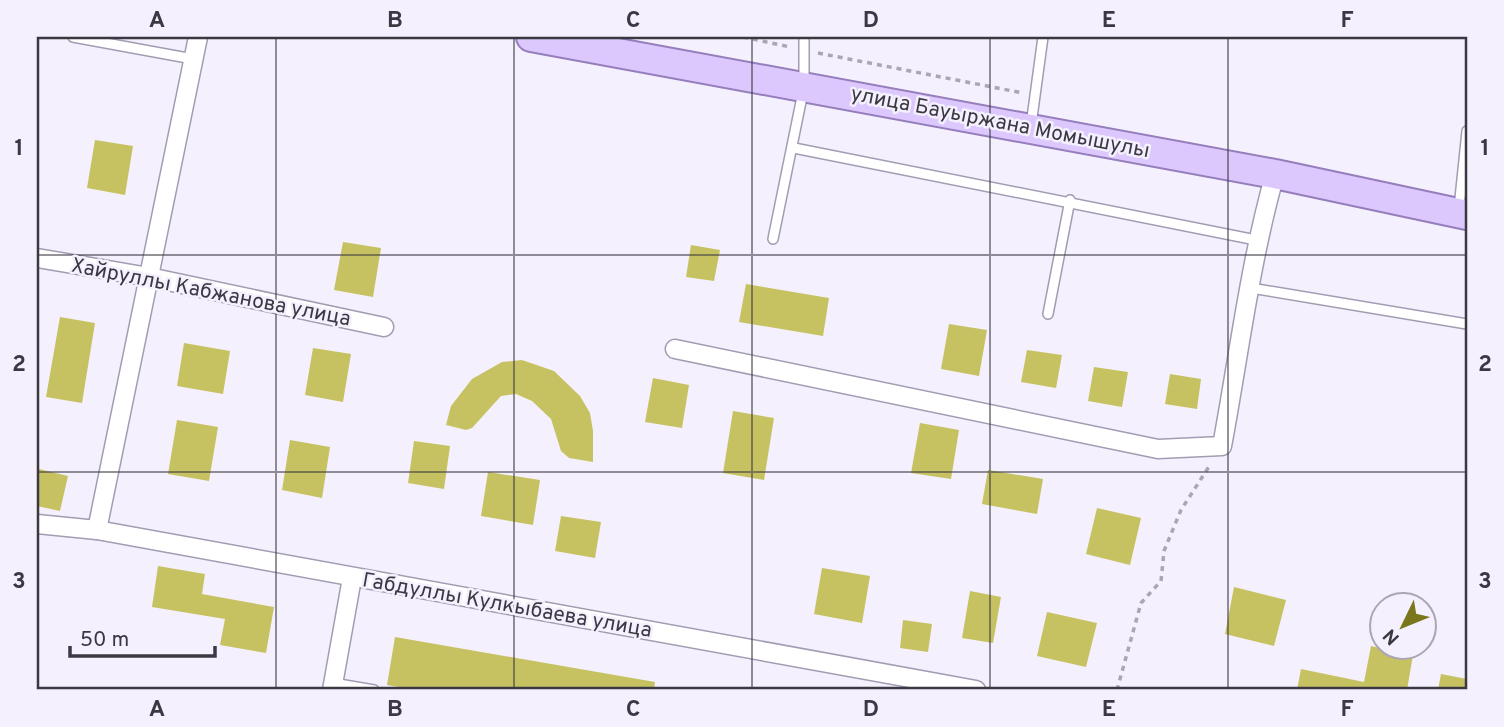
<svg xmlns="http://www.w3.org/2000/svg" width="1504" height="727" font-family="Overpass,sans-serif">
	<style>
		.building { fill: #c7c261 }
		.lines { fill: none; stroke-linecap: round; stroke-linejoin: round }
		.lane-casing { stroke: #a39cb2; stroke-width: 12 }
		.street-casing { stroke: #a39cb2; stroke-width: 21 }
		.primary-casing { stroke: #957ebb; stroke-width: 32 }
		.path { stroke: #aaa6b2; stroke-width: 3.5; stroke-dasharray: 5 5; stroke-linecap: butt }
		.lane { stroke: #fff; stroke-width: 9 }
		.street { stroke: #fff; stroke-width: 18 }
		.primary { stroke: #dcc8fd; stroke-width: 28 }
		.grid { fill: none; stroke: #3b3841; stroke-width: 2; stroke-opacity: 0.55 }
		.labels { text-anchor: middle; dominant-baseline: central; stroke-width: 5; stroke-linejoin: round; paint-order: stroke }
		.street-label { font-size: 21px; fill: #3b3841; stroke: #f4f0fe }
		.neatline { fill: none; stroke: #3b3841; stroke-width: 2.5 }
		.grid-label { font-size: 23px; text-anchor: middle; font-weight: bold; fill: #3b3841 }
	</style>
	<rect width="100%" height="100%" fill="#f4f0fe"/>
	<!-- building -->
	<g class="building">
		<path d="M95 140 133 146 125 195 87 188Z"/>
		<path d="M343 242 381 248 373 297 334 290Z"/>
		<path d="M691 245 720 250 714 281 686 277Z"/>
		<path d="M746 284 829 298 823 336 739 322Z"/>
		<path d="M60 317 95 323 82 403 46 397Z"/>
		<path d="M949 324 987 330 979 376 941 369Z"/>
		<path d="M184 343 230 351 223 394 177 386Z"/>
		<path d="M313 348 351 354 343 402 305 395Z"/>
		<path d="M1027 350 1062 355 1056 388 1021 382Z"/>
		<path d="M522 360 554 371 580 396 590 413 593 431V462L569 458 561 451 551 419 532 401 516 394 501 396 472 428 466 430 446 425 451 406 472 379 502 362Z"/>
		<path d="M1094 367 1128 372 1122 407 1088 401Z"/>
		<path d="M1170 374 1201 379 1197 409 1165 404Z"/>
		<path d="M653 378 689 385 682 428 645 422Z"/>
		<path d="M733 411 774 418 764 480 723 473Z"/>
		<path d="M177 420 218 427 209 481 168 474Z"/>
		<path d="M920 423 959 430 951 479 911 473Z"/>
		<path d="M290 440 330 447 322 498 282 490Z"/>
		<path d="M414 441 450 446 444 489 408 483Z"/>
		<path d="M39 469 68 476 60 511 37 506Z"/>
		<path d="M988 470 1043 479 1037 514 982 504Z"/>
		<path d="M488 472 540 480 533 525 481 516Z"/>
		<path d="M1097 508 1141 518 1130 565 1086 554Z"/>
		<path d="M561 516 601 522 595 558 555 551Z"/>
		<path d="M158 566 205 574 202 594 274 607 266 653 220 645 225 619 152 607Z"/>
		<path d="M822 568 870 576 862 623 814 614Z"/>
		<path d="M1234 587 1286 600 1274 646 1225 634Z"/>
		<path d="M970 591 1001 597 993 643 962 638Z"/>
		<path d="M1047 612 1097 623 1086 667 1037 656Z"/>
		<path d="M903 620 932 624 928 652 900 648Z"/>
		<path d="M395 637 655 682 654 690H416L387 685Z"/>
		<path d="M1371 646 1413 655 1407 690H1297L1301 669 1364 682Z"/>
		<path d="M1441 674 1467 679V690H1438Z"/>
	</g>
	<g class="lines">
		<!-- lane casing -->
		<g class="lane-casing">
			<g id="lane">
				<path d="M73 37 193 59"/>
				<path d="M1031 125 1043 37"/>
				<path d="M794 148 1256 240"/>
				<path d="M1459 208 1467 131"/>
				<path d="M773 239 804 87V37"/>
				<path d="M1251 288 1467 324"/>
				<path d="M1048 314 1070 200"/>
				<path d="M333 683 374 690"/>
			</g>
		</g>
		<!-- street casing -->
		<g class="street-casing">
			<g id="street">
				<path d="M37 258 149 277 384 327"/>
				<path d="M675 349 1158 449 1222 446C1239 355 1250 262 1275 174"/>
				<path d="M37 524 97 530 976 690"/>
				<path d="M97 530 198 37"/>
				<path d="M332 690 352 578"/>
			</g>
		</g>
		<!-- primary casing -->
		<g class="primary-casing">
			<path id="primary" d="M531 37 1275 174 1467 215"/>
		</g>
		<!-- path -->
		<g class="path">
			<path d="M743 37 790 47"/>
			<path d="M818 53 1023 93"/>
			<path d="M1117 690 1141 603 1161 581 1164 551 1181 510 1210 465"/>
		</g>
		<!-- lane -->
		<use href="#lane" class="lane"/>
		<!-- street -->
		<use href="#street" class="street"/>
		<!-- primary -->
		<use href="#primary" class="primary"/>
	</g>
	<!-- grid -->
	<path class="grid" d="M276 37V690M514 37V690M752 37V690M990 37V690M1228 37V690M37 255H1467M37 472H1467"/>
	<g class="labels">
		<!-- street labels -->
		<g class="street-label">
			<text transform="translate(1000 123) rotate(11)">улица Бауыржана Момышулы</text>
			<text transform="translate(211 293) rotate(11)">Хайруллы Кабжанова улица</text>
			<text transform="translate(507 606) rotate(10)">Габдуллы Кулкыбаева улица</text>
		</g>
	</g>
	<!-- border -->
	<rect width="1504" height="727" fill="none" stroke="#f4f0fe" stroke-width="77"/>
	<!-- north arrow -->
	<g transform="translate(1403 626) rotate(227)"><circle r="33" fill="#f4f0fe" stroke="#aaa6b2" stroke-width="2"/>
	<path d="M0-5L12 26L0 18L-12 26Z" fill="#7b761b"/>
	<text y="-10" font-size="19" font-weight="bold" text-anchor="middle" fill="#3b3841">N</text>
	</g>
	<!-- scale -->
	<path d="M70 646v10h145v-10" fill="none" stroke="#3b3841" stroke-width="3.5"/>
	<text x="80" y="646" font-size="21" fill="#3b3841" stroke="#f4f0fe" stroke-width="5" paint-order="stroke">50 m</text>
	<rect x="38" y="38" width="1428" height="650" class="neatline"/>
	<g class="grid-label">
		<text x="157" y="27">A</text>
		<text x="395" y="27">B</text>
		<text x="633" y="27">C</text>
		<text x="871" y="27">D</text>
		<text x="1109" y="27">E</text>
		<text x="1347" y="27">F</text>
		<text x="19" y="155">1</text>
		<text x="1485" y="155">1</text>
		<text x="19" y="371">2</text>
		<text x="1485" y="371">2</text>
		<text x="19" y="588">3</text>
		<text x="1485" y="588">3</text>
		<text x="157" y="716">A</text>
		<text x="395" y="716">B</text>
		<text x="633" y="716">C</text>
		<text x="871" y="716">D</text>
		<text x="1109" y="716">E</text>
		<text x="1347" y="716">F</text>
	</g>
</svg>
